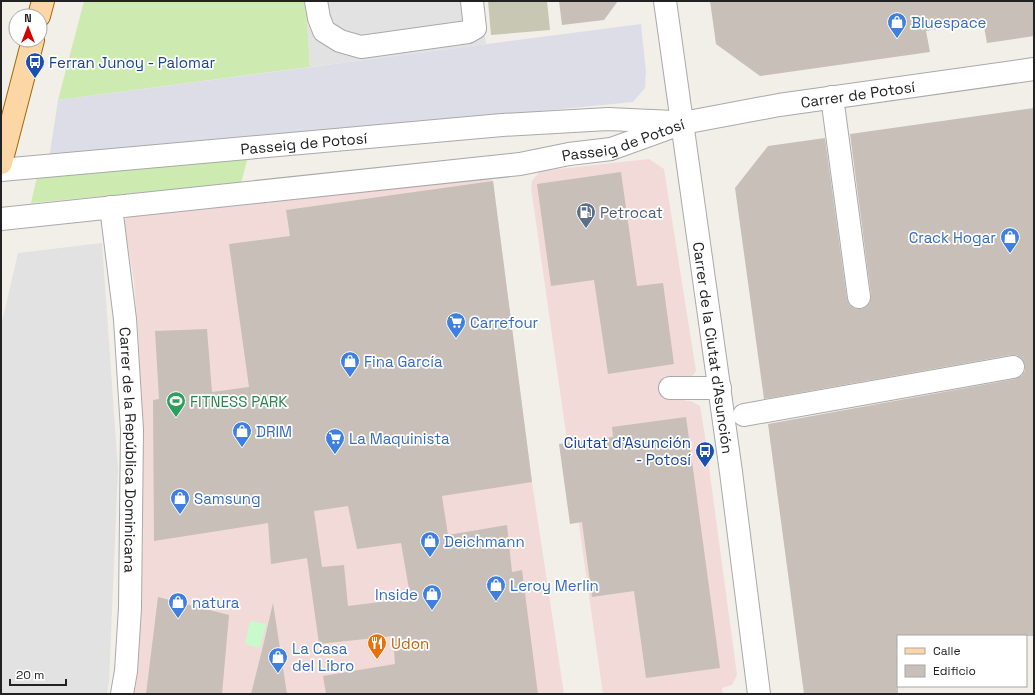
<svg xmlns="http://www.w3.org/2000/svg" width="1035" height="695" font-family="'Space Grotesk',sans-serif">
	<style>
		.commercial { fill: #f2dad9 }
		.construction { fill: #c7c7b4 }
		.grass { fill: #cdebb0 }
		.park { fill: #c8facc }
		.parking { fill: #e2e2e2 }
		.plaza { fill: #dddde8 }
		.building { fill: #c7bfb8; fill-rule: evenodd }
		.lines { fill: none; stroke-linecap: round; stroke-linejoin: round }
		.minor-casing { stroke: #a9a9a9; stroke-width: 24 }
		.major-casing { stroke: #a06b00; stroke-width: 24 }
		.minor { stroke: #fff; stroke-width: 22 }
		.major { stroke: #fcd6a4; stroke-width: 22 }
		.labels { text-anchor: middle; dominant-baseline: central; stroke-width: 3.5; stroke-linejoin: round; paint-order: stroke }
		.shop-label { font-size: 15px; fill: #366cbe; stroke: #fff; text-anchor: start }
		.transit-label { font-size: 15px; fill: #164399; stroke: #fff; text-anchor: start }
		.street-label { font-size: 15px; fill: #222; stroke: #fff }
		.service-label { font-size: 15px; fill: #4e5e75; stroke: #fff; text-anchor: start }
		.leisure-label { font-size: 15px; fill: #27864d; stroke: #fff; text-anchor: start }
		.food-label { font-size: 15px; fill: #c56008; stroke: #fff; text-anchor: start }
	</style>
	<rect width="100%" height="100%" fill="#f2efe9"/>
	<!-- commercial -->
	<g class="commercial">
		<path d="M649 159 664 169 696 371 689 380 683 383 685 401H691L700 406 704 430 737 675 732 685 722 688 723 694H603L531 187 532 181 540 171Z"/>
		<path d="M487 177 493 181 532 482 564 694H130L143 548 139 341 134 282 124 221 130 213Z"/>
	</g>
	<!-- construction -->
	<path class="construction" d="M488 1H547L550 30 491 35Z"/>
	<!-- grass -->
	<g class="grass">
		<path d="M84 1H306L310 67 58 100Z"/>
		<path d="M248 157 241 183 31 203 37 177Z"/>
	</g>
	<!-- park -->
	<path class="park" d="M250 621 266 624 260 648 245 644Z"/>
	<!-- parking -->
	<g class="parking">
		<path d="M306 1H480L486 44 310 67Z"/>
		<path d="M102 243 118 469 109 682 107 694H1V326L18 253Z"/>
	</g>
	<!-- plaza -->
	<path class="plaza" d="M641 24 646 72 645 88 633 102 49 159 58 100Z"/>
	<!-- building -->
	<g class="building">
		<path d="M559 1H618L604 20 562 25Z"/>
		<path d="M710 1H1034V36L987 43 983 21 926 31 930 52 760 76 716 44Z"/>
		<path d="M1034 108V636H898V694H804L768 424 1015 379 1021 376 1025 371V365L1022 359 1017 355H1011L764 399 735 188 768 146 825 138 847 299 849 304 854 308 861 309 866 307 870 302 871 295 850 134Z"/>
		<path d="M621 172 637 286 663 283 674 364 608 374 594 280 551 286 537 184Z"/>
		<path d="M493 181 532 482 442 496 448 535 507 525 512 572 522 570 538 694H326L323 676 395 664 393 636 319 644 307 558 271 564 268 523 154 541 153 400 159 399 155 331 207 329 212 392 249 387 229 244 290 236 286 210ZM348 506 357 549 401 543 411 601 396 600 348 606 344 565 322 567 314 511Z"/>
		<path d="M686 417 720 668 646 678 634 591 592 597 582 522 570 524 559 444 613 437 612 427Z"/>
		<path d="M158 597 229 615 222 694H146Z"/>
		<path d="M273 603 287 694H251L264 642Z"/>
	</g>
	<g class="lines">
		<!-- minor casing -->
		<g class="minor-casing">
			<g id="minor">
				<path d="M316 1 319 18 324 31 340 41 361 47 468 32 475 28 472 1"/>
				<path id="s1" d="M665 1 731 472 759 694"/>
				<path d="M832 97 859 297"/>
				<path id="s2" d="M1 170 502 125 608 119 674 122"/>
				<path id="s3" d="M111 207 125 319 132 430 130 608 126 671 122 694"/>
				<path id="s4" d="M1 219 520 164 569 154 611 149 683 123 779 105 1034 69"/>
				<path d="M670 388H720"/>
				<path d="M744 415 1013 367"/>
			</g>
		</g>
		<!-- major casing -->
		<g class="major-casing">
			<g id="major">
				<path d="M39 16 43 1"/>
				<path d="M1 163 33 40"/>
			</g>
		</g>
		<!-- minor -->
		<use href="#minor" class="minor"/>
		<!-- major -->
		<use href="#major" class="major"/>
	</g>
	<!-- icons -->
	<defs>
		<g id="shop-pin" transform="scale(1)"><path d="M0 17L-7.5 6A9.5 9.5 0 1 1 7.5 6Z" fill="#3f7fe0" stroke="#fff"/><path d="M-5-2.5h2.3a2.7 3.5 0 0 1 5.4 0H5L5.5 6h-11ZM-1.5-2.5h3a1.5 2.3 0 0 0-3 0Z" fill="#fff"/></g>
		<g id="bus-pin" transform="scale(1)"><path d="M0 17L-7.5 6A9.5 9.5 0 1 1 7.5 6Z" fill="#1a4fb4" stroke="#fff"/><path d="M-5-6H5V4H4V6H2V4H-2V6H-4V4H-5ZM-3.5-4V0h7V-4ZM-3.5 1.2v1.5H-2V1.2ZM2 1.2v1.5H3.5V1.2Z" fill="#fff"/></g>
		<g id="fuel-pin" transform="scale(1)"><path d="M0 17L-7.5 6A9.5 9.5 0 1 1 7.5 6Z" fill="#5c6f8a" stroke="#fff"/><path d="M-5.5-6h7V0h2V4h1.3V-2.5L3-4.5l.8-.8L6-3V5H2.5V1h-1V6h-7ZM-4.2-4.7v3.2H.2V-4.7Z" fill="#fff"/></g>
		<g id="supermarket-pin" transform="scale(1)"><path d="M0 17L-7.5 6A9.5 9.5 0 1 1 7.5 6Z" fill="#3f7fe0" stroke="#fff"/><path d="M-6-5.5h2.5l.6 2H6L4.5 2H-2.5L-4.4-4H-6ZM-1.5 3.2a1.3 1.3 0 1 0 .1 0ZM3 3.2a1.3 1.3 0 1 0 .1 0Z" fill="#fff"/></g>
		<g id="stadium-pin" transform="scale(1)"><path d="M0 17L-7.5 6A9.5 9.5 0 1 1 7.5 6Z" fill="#2e9e5b" stroke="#fff"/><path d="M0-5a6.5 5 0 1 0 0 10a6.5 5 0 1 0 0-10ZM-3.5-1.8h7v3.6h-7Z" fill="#fff"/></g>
		<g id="restaurant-pin" transform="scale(1)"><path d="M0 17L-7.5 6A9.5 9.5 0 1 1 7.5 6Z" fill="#e8710a" stroke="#fff"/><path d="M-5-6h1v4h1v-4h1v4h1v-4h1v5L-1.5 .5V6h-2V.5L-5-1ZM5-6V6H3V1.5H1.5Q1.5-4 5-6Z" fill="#fff"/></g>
	</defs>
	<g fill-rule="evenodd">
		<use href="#shop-pin" x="897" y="22"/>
		<use href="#bus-pin" x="35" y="62"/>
		<use href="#fuel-pin" x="586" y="212"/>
		<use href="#shop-pin" x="1010" y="237"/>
		<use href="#supermarket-pin" x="456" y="322"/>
		<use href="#shop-pin" x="350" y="361"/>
		<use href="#stadium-pin" x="176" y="401"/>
		<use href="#shop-pin" x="242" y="431"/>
		<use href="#supermarket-pin" x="335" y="438"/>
		<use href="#bus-pin" x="705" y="451"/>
		<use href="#shop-pin" x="180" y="498"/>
		<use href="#shop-pin" x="430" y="541"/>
		<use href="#shop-pin" x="496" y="585"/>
		<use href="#shop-pin" x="432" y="594"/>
		<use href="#shop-pin" x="178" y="602"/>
		<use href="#restaurant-pin" x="377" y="643"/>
		<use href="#shop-pin" x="278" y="657"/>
	</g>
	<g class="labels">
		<!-- shop labels -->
		<g class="shop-label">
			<text x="911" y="22">Bluespace</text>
			<text x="996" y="237" text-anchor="end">Crack Hogar</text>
			<text x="470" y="322">Carrefour</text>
			<text x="364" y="361">Fina García</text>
			<text x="256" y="431">DRIM</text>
			<text x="349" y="438">La Maquinista</text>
			<text x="194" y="498">Samsung</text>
			<text x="444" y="541">Deichmann</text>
			<text x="510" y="585">Leroy Merlin</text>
			<text x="418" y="594" text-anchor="end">Inside</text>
			<text x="192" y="602">natura</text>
			<text x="292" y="648">La Casa<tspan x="292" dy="17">del Libro</tspan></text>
		</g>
		<!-- transit labels -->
		<g class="transit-label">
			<text x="49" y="62">Ferran Junoy - Palomar</text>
			<text x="691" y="442" text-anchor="end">Ciutat d'Asunción<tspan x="691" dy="17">- Potosí</tspan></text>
		</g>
		<!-- street labels -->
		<g class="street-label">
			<text stroke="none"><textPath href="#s4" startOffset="868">Carrer de Potosí</textPath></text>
			<text stroke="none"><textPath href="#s4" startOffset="628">Passeig de Potosí</textPath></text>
			<text stroke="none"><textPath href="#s2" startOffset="304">Passeig de Potosí</textPath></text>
			<text stroke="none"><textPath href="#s1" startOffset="350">Carrer de la Ciutat d'Asunción</textPath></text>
			<text stroke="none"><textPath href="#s3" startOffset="244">Carrer de la República Dominicana</textPath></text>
		</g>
		<!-- service labels -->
		<g class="service-label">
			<text x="600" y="212">Petrocat</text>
		</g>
		<!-- leisure labels -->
		<g class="leisure-label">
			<text x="190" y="401">FITNESS PARK</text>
		</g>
		<!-- food labels -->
		<g class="food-label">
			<text x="391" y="643">Udon</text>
		</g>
	</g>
	<!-- border -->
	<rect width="1035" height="695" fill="none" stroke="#222222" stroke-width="4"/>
	<!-- legend -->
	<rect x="897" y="635" width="130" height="52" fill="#ffffff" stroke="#a7a7a7"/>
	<rect x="905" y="648" width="20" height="6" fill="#fcd6a4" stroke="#a7a7a7"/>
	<text x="933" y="655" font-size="12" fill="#222222">Calle</text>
	<rect x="905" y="665" width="20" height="12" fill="#c7bfb8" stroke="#a7a7a7"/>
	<text x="933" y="675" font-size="12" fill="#222222">Edificio</text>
	<!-- north arrow -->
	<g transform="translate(28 28)"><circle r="19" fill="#ffffff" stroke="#a7a7a7"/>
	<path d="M0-3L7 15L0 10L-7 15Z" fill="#d40000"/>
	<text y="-6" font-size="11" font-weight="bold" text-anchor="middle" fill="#222222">N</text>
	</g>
	<!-- scale -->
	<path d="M10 679v6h56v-6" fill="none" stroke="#222222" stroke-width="2"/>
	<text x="16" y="679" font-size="12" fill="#222222" stroke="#ffffff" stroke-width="3" paint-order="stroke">20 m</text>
</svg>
